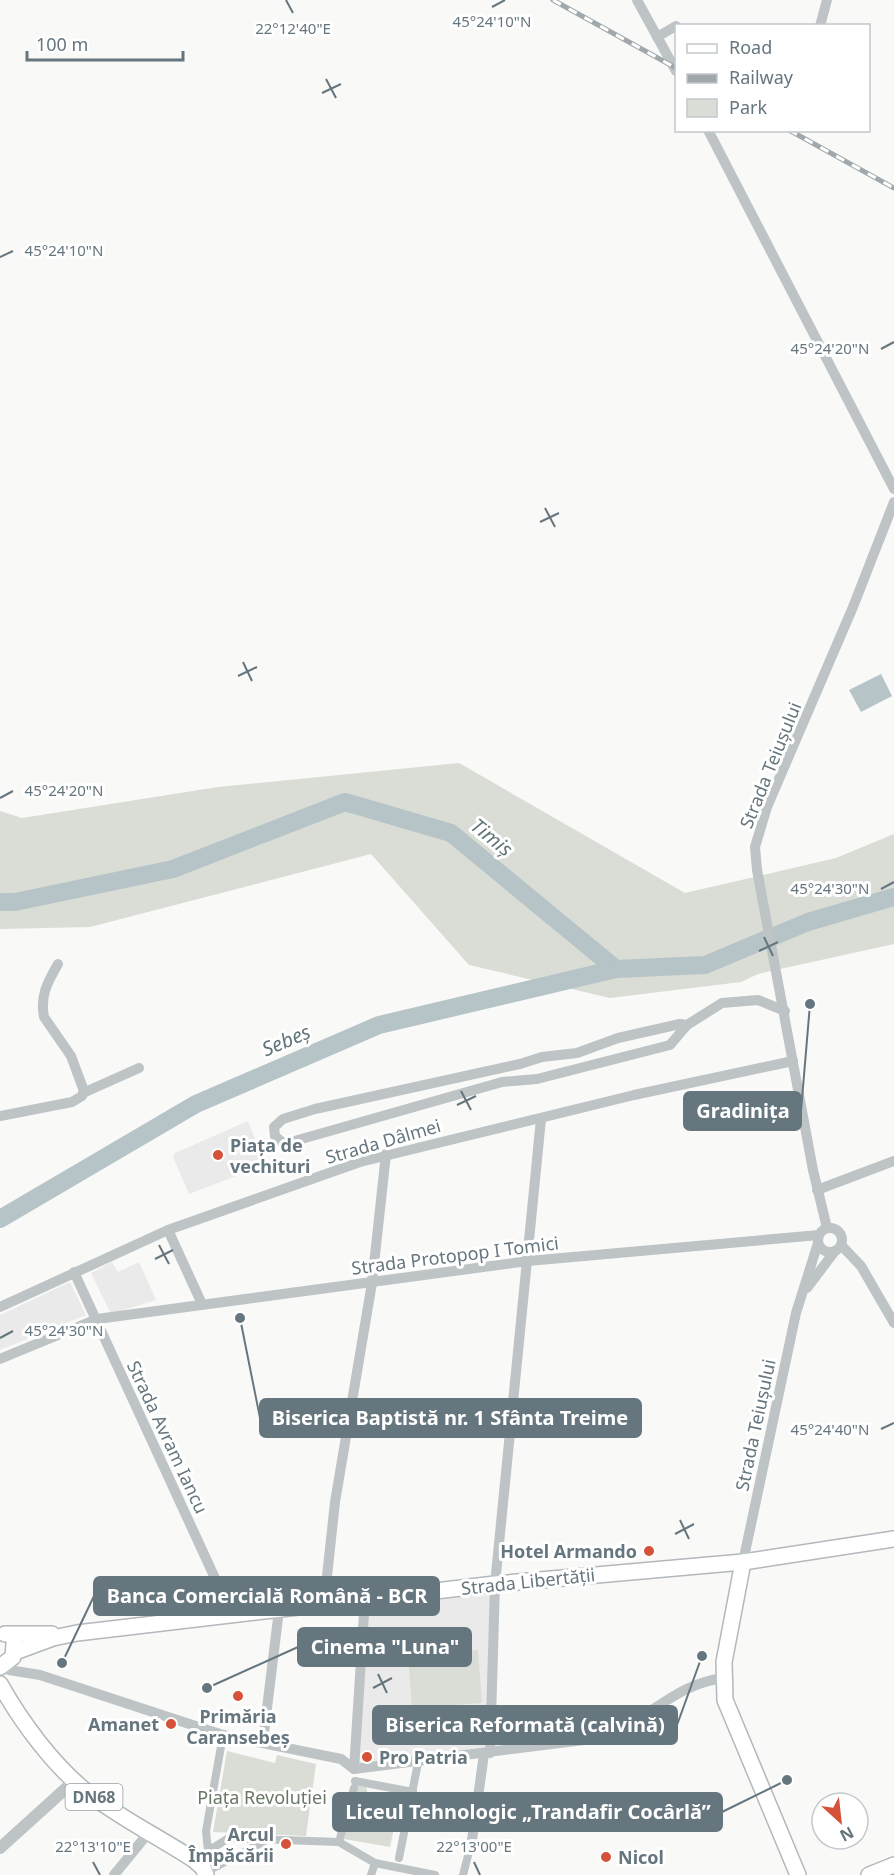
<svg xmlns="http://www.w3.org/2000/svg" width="894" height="1875" font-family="'Noto Sans',sans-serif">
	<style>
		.built { fill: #eaeaea }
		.green { fill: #d9ddd6 }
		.water { fill: #b7c4c7 }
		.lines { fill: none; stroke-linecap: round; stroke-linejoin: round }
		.river { stroke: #b7c4c7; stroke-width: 18 }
		.primary-casing { stroke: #b2b8bb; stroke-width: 18 }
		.pedestrian { stroke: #bec3c6; stroke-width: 8 }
		.minor { stroke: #bec3c6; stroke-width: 10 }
		.tertiary { stroke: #bec3c6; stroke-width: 12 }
		.primary { stroke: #fff; stroke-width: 15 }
		.rail-casing { stroke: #a0a8ac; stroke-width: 5 }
		.rail { stroke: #fff; stroke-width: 3; stroke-dasharray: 9; stroke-linecap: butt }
		.ticks { fill: none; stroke: #66767f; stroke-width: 2 }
		.poi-dot { fill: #d65139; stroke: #fff; stroke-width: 2 }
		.labels { text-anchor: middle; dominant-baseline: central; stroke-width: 6; stroke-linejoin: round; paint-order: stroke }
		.shield { fill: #fff; stroke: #949fa5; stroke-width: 1.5 }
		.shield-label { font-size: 16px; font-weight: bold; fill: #66767f }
		.street-label { font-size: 18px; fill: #66767f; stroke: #fff }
		.poi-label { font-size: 18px; font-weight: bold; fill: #66767f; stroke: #fff; text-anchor: start }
		.park-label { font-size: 18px; fill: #697864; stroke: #fff }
		.water-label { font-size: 20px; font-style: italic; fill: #607579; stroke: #fff }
		.ticks-label { font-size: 15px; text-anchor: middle; fill: #66767f; stroke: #fff; stroke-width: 6; stroke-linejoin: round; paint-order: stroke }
		.leader { fill: none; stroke: #66767f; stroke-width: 2 }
		.callout-dot { fill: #66767f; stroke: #fff; stroke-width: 2 }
		.callout { fill: #66767f; stroke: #66767f; stroke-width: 2 }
		.callout-label { font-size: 20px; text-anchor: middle; font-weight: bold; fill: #fff }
	</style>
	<rect width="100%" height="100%" fill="#f9f9f7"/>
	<!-- built -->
	<g class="built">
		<path d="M248 1121 265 1165 189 1194 173 1157 175 1153Z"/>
		<path d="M112 1262 118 1272 139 1262 156 1300 111 1314 91 1273Z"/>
		<path d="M70 1282 86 1315 0 1350V1315Z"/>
		<path d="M495 1584 490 1753 354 1769 365 1598Z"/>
	</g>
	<!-- green -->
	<g class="green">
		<path d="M459 763 685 893 836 858 894 834V944L758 974 741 982 610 998 469 965 371 854 90 927 0 929V811L22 818 218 787Z"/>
		<path d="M478 1650 482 1703 412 1708 408 1655Z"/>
		<path d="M227 1751 275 1763 277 1755 316 1764 306 1836 213 1832Z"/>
		<path d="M356 1785 366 1787 370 1802 398 1808 390 1847 344 1839Z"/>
	</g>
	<!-- water -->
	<path class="water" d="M881 674 892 696 861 712 849 690Z"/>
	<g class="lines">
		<!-- river -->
		<g class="river">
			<path d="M0 902H15L173 869 345 802 451 833 616 969"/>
			<path d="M0 1219 196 1104 379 1025 616 969 705 965 808 922 894 897"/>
		</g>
		<!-- primary casing -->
		<g class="primary-casing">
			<g id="primary">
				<path d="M743 1562 724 1662 725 1700 798 1875"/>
				<path d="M5 1634H52"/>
				<path d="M15 1652 53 1638 77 1633 495 1584 743 1562 894 1539"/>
				<path d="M0 1667 13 1657 14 1644"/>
				<path d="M0 1684C22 1723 53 1765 88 1793 120 1818 159 1837 194 1860L203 1868 206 1875"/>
				<path d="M869 1875 894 1865"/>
			</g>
		</g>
		<!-- pedestrian -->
		<g class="pedestrian">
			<path d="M223 1735 206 1831 208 1851 229 1838 339 1842 375 1863 435 1875"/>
			<path d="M355 1781 413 1792"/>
			<path d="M339 1842 354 1788"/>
			<path d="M399 1858 418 1763"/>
			<path d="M204 1873 265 1841"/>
			<path d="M371 1875 375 1863"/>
			<path d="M463 1875 472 1840"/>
		</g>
		<!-- minor -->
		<g class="minor">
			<path d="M637 0 676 71"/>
			<path d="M820 26 827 0"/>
			<path d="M657 37 676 26"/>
			<path d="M708 130 894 489"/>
			<path d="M687 1025 680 1024 618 1038 577 1053 542 1057 520 1064 315 1109 283 1119 274 1127 275 1136 284 1144 502 1082 537 1079 670 1045 687 1025 722 1003 758 1000 785 1011"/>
			<path d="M83 1093 139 1068"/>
			<path d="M0 1116 72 1102 82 1096 84 1091 71 1056 44 1017C40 996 47 983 58 964"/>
			<path d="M817 1190 894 1161"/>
			<path d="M827 1228 813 1170 757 870 755 847 767 807 853 607 894 502"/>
			<circle cx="830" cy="1240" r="12"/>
			<path d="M168 1230 202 1304"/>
			<path d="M841 1245 861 1266 894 1323"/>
			<path d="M74 1272 232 1615"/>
			<path d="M807 1288 835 1251"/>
			<path d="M0 1307 168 1230 360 1162 634 1095 793 1061"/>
			<path d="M0 1359 97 1319 528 1261 819 1235"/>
			<path d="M743 1562 796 1313 818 1243"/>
			<path d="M324 1604 335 1502 372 1283 386 1154"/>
			<path d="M9 1670 40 1675 223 1735 341 1759 354 1769 584 1740C596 1737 608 1734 620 1729 657 1711 679 1684 723 1678"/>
			<path d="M263 1741 279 1610"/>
			<path d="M490 1753 495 1584 541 1119"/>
			<path d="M354 1769 365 1598"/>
			<path d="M472 1840 484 1754"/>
			<path d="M114 1875 150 1831"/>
		</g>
		<!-- tertiary -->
		<path class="tertiary" d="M0 1848 74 1781"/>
		<!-- primary -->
		<use href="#primary" class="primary"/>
		<!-- rail casing -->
		<g class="rail-casing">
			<g id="rail">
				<path d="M553 0 676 68"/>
				<path d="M789 130 894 188"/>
			</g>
		</g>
		<!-- rail -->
		<use href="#rail" class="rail"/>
	</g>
	<!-- ticks -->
	<path class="ticks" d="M286 0 293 13M492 7 505 0M326 79 336 98M322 93 341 84M0 257 13 251M881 349 894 342M545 508 555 527M540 522 559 513M243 662 252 681M238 676 257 667M0 798 13 791M881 889 894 882M764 937 773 956M759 951 778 942M461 1091 471 1110M457 1105 476 1096M159 1245 169 1264M155 1259 173 1250M0 1338 13 1331M881 1429 894 1423M680 1520 689 1539M675 1534 694 1524M378 1674 387 1693M373 1688 392 1678M93 1862 100 1875M474 1862 480 1875"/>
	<!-- markers -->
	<g class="poi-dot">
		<circle cx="218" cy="1155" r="6"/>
		<circle cx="649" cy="1551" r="6"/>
		<circle cx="238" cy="1696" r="6"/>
		<circle cx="171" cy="1724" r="6"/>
		<circle cx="367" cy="1757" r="6"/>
		<circle cx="286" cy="1844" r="6"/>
		<circle cx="606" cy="1857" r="6"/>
	</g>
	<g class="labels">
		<!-- shield labels -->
		<rect class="shield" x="65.5" y="1784" width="57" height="26" rx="4.5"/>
		<g class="shield-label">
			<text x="94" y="1797">DN68</text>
		</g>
		<!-- street labels -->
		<g class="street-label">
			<text transform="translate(770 765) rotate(-68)">Strada Teiușului</text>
			<text transform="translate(383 1141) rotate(-16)">Strada Dâlmei</text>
			<text transform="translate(455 1255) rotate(-7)">Strada Protopop I Tomici</text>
			<text transform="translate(755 1425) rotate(-78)">Strada Teiușului</text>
			<text transform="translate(168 1437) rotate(65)">Strada Avram Iancu</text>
			<text transform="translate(528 1581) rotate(-6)">Strada Libertății</text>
		</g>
		<!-- poi labels -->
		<g class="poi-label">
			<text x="230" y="1145">Piața de<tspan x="230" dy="21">vechituri</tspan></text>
			<text x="637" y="1551" text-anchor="end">Hotel Armando</text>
			<text x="238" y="1716" text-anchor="middle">Primăria<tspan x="238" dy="21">Caransebeș</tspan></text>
			<text x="159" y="1724" text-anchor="end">Amanet</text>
			<text x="379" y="1757">Pro Patria</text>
			<text x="274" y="1834" text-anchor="end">Arcul<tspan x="274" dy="21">Împăcării</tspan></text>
			<text x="618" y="1857">Nicol</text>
		</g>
		<!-- park labels -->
		<g class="park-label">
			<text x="262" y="1797">Piața Revoluției</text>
		</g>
		<!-- water labels -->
		<g class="water-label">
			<text transform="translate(492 837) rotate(39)">Timiș</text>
			<text transform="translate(286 1040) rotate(-23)">Sebeș</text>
		</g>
	</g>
	<g class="ticks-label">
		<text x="492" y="27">45°24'10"N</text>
		<text x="293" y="34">22°12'40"E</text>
		<text x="64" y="256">45°24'10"N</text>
		<text x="830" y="354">45°24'20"N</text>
		<text x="64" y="796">45°24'20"N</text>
		<text x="830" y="894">45°24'30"N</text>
		<text x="64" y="1336">45°24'30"N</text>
		<text x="830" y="1435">45°24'40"N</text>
		<text x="93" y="1852">22°13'10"E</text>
		<text x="474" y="1852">22°13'00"E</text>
	</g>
	<!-- callouts -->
	<path class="leader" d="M810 1004L801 1111M240 1318L260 1418M62 1663L94 1596M207 1688L298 1647M702 1656L677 1725M787 1780L722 1812"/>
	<g class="callout-dot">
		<circle cx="810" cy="1004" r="6"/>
		<circle cx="240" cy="1318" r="6"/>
		<circle cx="62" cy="1663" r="6"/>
		<circle cx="207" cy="1688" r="6"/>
		<circle cx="702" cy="1656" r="6"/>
		<circle cx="787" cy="1780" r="6"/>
	</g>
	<g class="callout">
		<rect x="684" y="1092" width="117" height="38" rx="6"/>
		<rect x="260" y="1399" width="381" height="38" rx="6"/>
		<rect x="94" y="1577" width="345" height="38" rx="6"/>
		<rect x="298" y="1628" width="173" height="38" rx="6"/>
		<rect x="373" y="1706" width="304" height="38" rx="6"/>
		<rect x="333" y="1793" width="389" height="38" rx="6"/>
	</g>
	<g class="callout-label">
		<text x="743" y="1118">Gradinița</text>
		<text x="450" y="1425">Biserica Baptistă nr. 1 Sfânta Treime</text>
		<text x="267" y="1603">Banca Comercială Română - BCR</text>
		<text x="385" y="1654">Cinema "Luna"</text>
		<text x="525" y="1732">Biserica Reformată (calvină)</text>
		<text x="528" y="1819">Liceul Tehnologic „Trandafir Cocârlă”</text>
	</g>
	<!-- legend -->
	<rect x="675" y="24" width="195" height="108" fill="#ffffff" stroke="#c2c8cc" stroke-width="1.5"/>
	<rect x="687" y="44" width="30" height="9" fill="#ffffff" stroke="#c2c8cc" stroke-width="1.5"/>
	<text x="729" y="54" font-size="18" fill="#66767f">Road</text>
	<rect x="687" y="74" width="30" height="9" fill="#a0a8ac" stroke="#c2c8cc" stroke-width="1.5"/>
	<text x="729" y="84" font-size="18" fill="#66767f">Railway</text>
	<rect x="687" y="99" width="30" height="18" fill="#d9ddd6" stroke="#c2c8cc" stroke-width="1.5"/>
	<text x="729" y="114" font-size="18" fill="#66767f">Park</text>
	<!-- north arrow -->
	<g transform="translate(840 1821) rotate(153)"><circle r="28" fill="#ffffff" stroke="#c2c8cc" stroke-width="1.5"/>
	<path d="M0-4.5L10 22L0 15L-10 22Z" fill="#d65139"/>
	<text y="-9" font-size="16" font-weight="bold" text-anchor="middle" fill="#66767f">N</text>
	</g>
	<!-- scale -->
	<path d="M27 51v9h156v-9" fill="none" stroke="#66767f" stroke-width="3"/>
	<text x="36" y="51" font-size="18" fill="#66767f" stroke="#ffffff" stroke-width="4.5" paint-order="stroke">100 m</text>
</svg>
